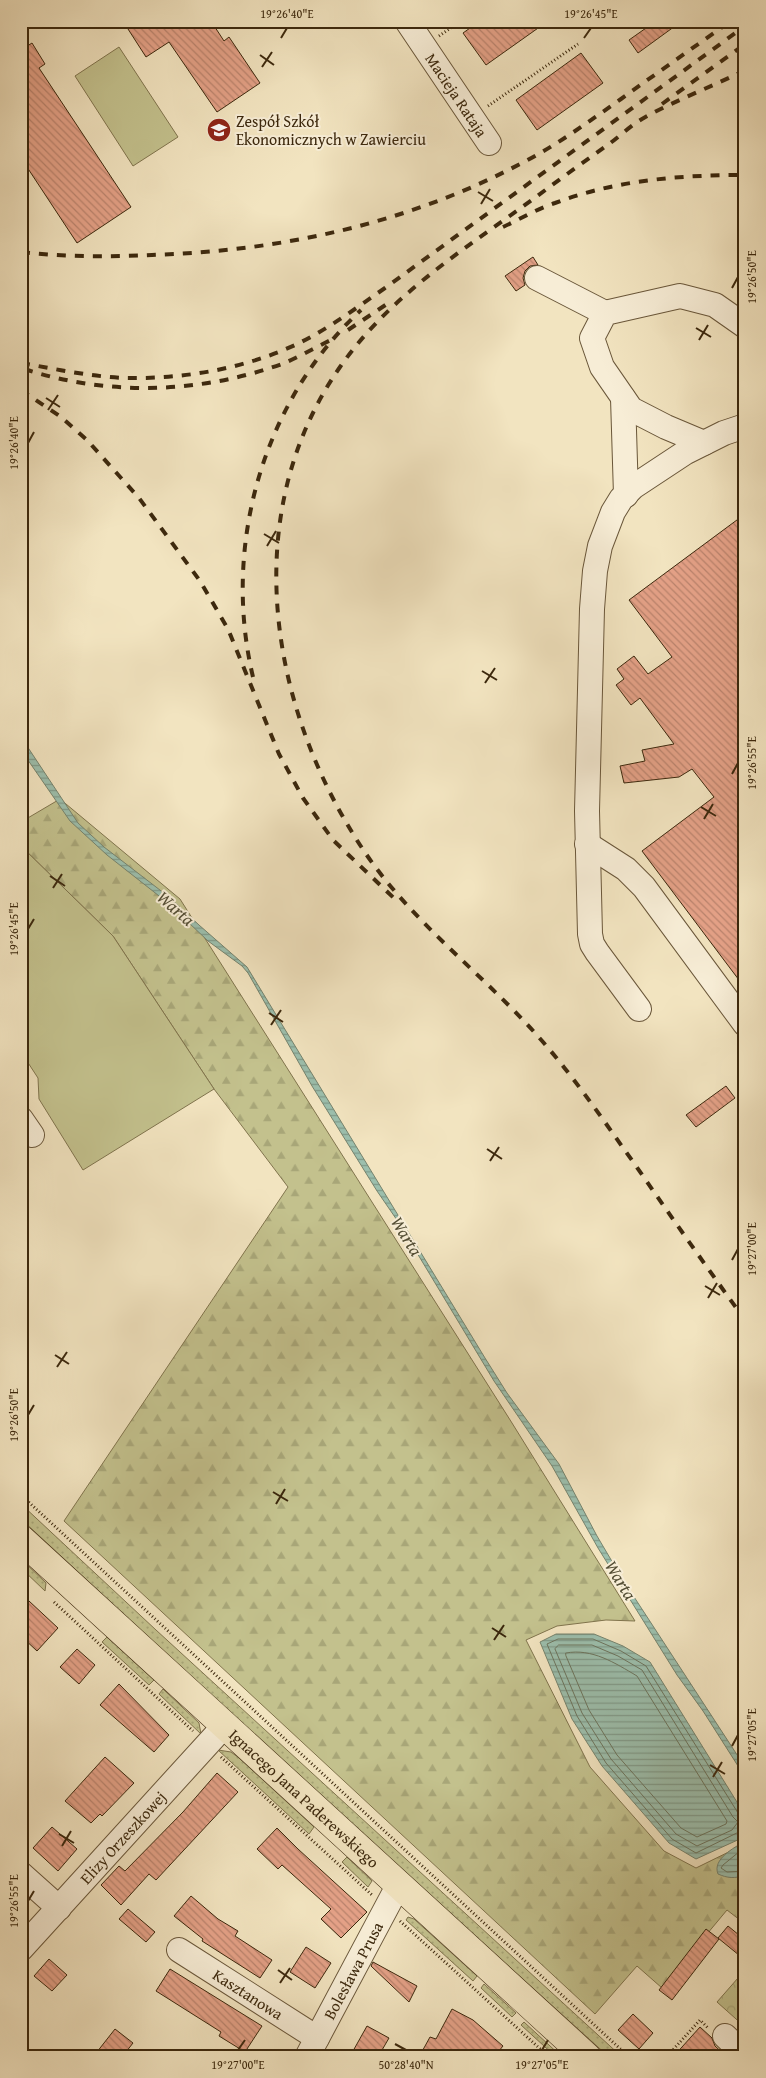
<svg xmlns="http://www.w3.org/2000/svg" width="766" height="2078" font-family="'Gentium Book Plus',serif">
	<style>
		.grass { fill: url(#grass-dots); stroke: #80744d }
		.forest { fill: url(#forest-firs); stroke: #80744d }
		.park { fill: url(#park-crowns); stroke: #80744d }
		.garden { fill: #c3c18d; stroke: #80744d }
		.water { fill: url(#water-rules); stroke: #76836d }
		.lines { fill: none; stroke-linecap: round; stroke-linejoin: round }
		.shore { stroke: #6c745d; stroke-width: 1 }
		.building { fill: url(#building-back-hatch); stroke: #3c280d }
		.minor-casing { stroke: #6a573a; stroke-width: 26 }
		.major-casing { stroke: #3c280d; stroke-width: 29 }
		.path { stroke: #3c280d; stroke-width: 3; stroke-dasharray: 1 2.5; stroke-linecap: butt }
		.minor { stroke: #f7edd6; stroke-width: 24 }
		.major { stroke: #f2e4c0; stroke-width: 28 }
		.rail { stroke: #3c280d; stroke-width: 4; stroke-dasharray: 9 9; stroke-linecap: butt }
		.ticks { fill: none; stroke: #3c280d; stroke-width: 2 }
		.labels { text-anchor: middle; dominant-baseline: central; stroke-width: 4; stroke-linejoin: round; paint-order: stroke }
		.street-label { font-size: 16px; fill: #3c280d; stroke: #f7edd6 }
		.poi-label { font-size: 16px; fill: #3c280d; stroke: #f7edd6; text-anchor: start }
		.water-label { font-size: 18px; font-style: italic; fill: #544e35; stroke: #f7edd6 }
		.neatline { fill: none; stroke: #3c280d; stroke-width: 2 }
		.ticks-label { font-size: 12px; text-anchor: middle; fill: #3c280d }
	</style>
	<defs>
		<pattern id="grass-dots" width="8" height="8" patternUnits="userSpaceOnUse" patternTransform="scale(1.25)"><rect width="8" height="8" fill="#c3c18d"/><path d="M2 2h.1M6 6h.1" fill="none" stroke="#a8a678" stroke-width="1.8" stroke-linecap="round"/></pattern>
		<pattern id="forest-firs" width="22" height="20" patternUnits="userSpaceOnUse" patternTransform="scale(1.25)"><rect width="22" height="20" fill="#c3c18d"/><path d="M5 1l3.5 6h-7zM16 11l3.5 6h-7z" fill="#a8a678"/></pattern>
		<pattern id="park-crowns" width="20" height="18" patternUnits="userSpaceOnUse" patternTransform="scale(1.25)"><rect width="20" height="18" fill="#c3c18d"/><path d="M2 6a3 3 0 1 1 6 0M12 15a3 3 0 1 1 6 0" fill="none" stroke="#a8a678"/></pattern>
		<pattern id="water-rules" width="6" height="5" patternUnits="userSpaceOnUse" patternTransform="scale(1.25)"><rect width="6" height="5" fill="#9cbfad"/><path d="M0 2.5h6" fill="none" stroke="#809b8b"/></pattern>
		<pattern id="building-back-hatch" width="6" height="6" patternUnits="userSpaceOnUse" patternTransform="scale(1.25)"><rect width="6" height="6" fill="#e4a187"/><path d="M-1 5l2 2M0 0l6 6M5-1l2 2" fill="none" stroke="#ba836d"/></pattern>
	</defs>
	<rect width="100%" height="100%" fill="#f2e4c0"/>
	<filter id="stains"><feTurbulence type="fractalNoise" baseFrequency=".004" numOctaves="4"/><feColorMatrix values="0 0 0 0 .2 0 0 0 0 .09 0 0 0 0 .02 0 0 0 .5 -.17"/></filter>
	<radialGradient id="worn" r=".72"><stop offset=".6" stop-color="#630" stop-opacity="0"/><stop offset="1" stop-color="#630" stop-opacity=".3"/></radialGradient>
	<!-- grass -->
	<g class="grass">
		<path d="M21 1504 156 1630 622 2057H609L308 1785 21 1519Z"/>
		<path d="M21 1559 46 1583 45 1591 21 1568Z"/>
		<path d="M107 1637 154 1680 149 1685 102 1642Z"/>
		<path d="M163 1689 199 1723 201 1734 159 1694Z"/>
		<path d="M218 1750 231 1752 239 1758 314 1827 309 1834Z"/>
		<path d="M347 1857 372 1881 368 1887 342 1862Z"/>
		<path d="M408 1917 414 1919 477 1976 473 1981 406 1920Z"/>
		<path d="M484 1984 516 2013 512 2017 481 1988Z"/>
		<path d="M524 2022 562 2057H556L521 2025Z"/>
	</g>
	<!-- forest -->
	<path class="forest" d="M60 799 180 899 512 1423 635 1621 606 1620 557 1626 526 1640 590 1767 664 1851 696 1868 745 1844V1924L727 1910 662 1988 637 1966 595 2014 64 1521 288 1187 214 1089 113 936 21 846V822Z"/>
	<!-- park -->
	<path class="park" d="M745 1970V2027L717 2002Z"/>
	<!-- garden -->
	<g class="garden">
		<path d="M119 47 178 137 133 166 75 76Z"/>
		<path d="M21 846 113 936 214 1089 83 1170 39 1099 38 1078 21 1052Z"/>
	</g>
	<!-- water -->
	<g class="water">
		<path d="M21 737 78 823 104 847 169 897 199 925 247 967 485 1358 507 1393 559 1464 597 1536 623 1580 745 1767V1777L703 1711 677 1675 598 1548 552 1466 494 1381 399 1223 377 1191 312 1086 248 973 242 966 208 941 168 903 107 855 70 821 21 750Z"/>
		<path d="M556 1634H594L623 1646 650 1662 745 1815 742 1838 696 1859 669 1843 602 1766 572 1719 540 1642Z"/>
		<path d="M745 1841V1875C735 1879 727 1878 718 1874 712 1859 734 1848 745 1841Z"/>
	</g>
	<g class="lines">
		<!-- shore -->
		<g class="shore">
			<path d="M559 1645H592L618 1656 642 1670 733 1817 738 1822 732 1830 697 1846 676 1834 611 1759 582 1713 555 1649Z"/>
			<path d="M566 1653C592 1648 615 1663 637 1676L727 1821 726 1824 697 1837 681 1828 617 1755 589 1710 566 1656Z"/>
			<path d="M745 1816 738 1813 646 1666 621 1651 593 1639H558L547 1644 577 1716 606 1763 672 1839 696 1853 745 1829"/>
			<path d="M745 1847 723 1865 721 1868 727 1872 745 1871"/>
		</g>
	</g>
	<!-- building -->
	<g class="building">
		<path d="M140 21H211L224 41 229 37 260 83 217 112 169 42 146 57 128 29Z"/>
		<path d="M480 21H548L486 65 463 33Z"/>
		<path d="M656 21H682L638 53 629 40Z"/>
		<path d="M32 43 45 64 39 68 131 207 77 243 21 158V50Z"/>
		<path d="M581 53 603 83 537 130 516 100Z"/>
		<path d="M533 257 538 265 530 266 525 271 523 278 525 285 516 291 505 276Z"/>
		<path d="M745 514V988L642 851 714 797 692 769 679 777 624 783 620 766 645 761 642 750 674 744 640 698 631 705 616 685 624 679 617 669 634 656 648 674 672 657 629 600Z"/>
		<path d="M726 1086 735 1098 696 1127 686 1115Z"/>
		<path d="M29 1601 58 1628 37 1651 21 1636V1609Z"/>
		<path d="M77 1649 95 1665 79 1684 60 1667Z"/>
		<path d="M119 1684 169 1735 154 1752 100 1705Z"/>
		<path d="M105 1757 134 1783 102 1816 100 1814 91 1823 65 1801Z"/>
		<path d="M217 1773 238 1792 156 1880 149 1874 121 1905 101 1885 119 1866 125 1871 183 1812Z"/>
		<path d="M52 1827 77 1849 58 1871 33 1848Z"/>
		<path d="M277 1828 298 1849 367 1912 341 1938 321 1919 331 1909 282 1865 278 1869 257 1849Z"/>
		<path d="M191 1896 218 1919 238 1931 235 1936 272 1960 260 1978 202 1941 203 1939 174 1916Z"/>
		<path d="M128 1909 155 1932 146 1942 119 1919Z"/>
		<path d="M728 1926 745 1940V1960L718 1938Z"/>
		<path d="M706 1929 719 1939 672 2000 659 1990Z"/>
		<path d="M306 1947 331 1963 315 1988 290 1972Z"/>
		<path d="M49 1959 67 1975 52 1991 34 1976Z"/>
		<path d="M373 1962 417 1986 409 2002 371 1966Z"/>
		<path d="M170 1969 262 2026 245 2052 219 2036 221 2032 156 1991Z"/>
		<path d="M452 2009 473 2020 503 2046 494 2057H419L430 2037 436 2039Z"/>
		<path d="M633 2014 653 2033 639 2049 618 2030Z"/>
		<path d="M367 2026 389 2038 378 2057H363L353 2051Z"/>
		<path d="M700 2027 712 2038 715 2046 727 2057H673Z"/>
		<path d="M115 2029 133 2043 122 2057H93Z"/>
	</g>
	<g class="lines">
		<!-- minor casing -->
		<g class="minor-casing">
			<g id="minor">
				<path id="s1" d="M407 21 489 143"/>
				<path d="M537 278 605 313"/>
				<path d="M623 398 626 495"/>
				<path d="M704 443 666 427 631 409 602 367 592 338 605 313 680 296 715 305 745 326"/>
				<path d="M587 844 626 869 644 887 745 1024"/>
				<path d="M639 1009 597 952 592 944 590 934 587 811 592 609 595 571 600 546 613 512 621 499 633 487 686 452 724 433 745 426"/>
				<path d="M21 1119 32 1135"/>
				<path d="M21 1874 59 1908"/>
				<path id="s2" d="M21 1949 225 1725"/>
				<path id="s3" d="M179 1950 317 2038"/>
				<path d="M725 2036 745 2055"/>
				<path id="s4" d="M307 2057 399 1884"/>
			</g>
		</g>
		<!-- major casing -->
		<g class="major-casing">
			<g id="major">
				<path id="s5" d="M21 1539 587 2057"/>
			</g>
		</g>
		<!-- path -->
		<g class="path">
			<path d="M439 36 461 21"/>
			<path d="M488 106 578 44"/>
			<path d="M21 1495 629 2057"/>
			<path d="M54 1602 193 1731"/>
			<path d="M221 1757 372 1895"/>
			<path d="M400 1921 549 2057"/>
			<path d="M676 2057 671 2052 700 2020 709 2029"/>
		</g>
		<!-- minor -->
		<use href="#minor" class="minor"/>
		<!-- major -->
		<use href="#major" class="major"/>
		<!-- rail -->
		<g class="rail">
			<path d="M745 70C712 87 673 101 642 119 630 126 620 136 609 144 585 161 560 179 536 197 466 248 390 295 340 367 237 515 269 709 364 851 413 924 486 976 543 1042 577 1081 606 1124 636 1166 672 1218 708 1269 745 1320"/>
			<path d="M662 104 745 44"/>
			<path d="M503 227C520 219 537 209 555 203 616 180 680 175 745 175"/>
			<path d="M21 252C64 257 109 257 152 255 280 251 406 224 520 164 556 146 588 122 621 99 657 73 694 47 731 21"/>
			<path d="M348 330 390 302"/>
			<path d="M21 363C56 369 92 377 127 378 183 379 243 369 295 345 327 330 356 308 385 288L745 26"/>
			<path d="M24 369C108 396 198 394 282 364 299 357 316 347 333 339"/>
			<path d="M21 390 61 417 87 440 139 498 200 581 228 629 279 754 303 798 333 840 398 902"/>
			<path d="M253 677C222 547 262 402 361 310"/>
		</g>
	</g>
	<!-- ticks -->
	<path class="ticks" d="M281 38 287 28M584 38 591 28M260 55 274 65M262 67 272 52M478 192 493 201M481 204 490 189M732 288 738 277M696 328 711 337M699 340 708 325M46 398 60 407M48 410 58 395M28 443 34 432M264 534 279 543M267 546 276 531M482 671 497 680M485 683 495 668M732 774 738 763M701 807 716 816M704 819 713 804M50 876 65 886M53 888 62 874M28 929 34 919M269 1013 283 1022M271 1025 281 1010M487 1149 502 1159M490 1161 499 1147M732 1260 738 1249M705 1286 720 1295M708 1298 717 1283M55 1355 69 1364M57 1367 67 1352M28 1415 34 1405M273 1492 288 1501M276 1504 285 1489M492 1628 506 1637M494 1640 504 1625M732 1746 738 1735M710 1765 725 1774M713 1777 722 1762M59 1834 74 1843M62 1846 71 1831M28 1901 34 1891M278 1970 292 1980M280 1983 290 1968M395 2044 406 2050M238 2050 245 2040M542 2050 548 2040"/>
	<!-- icons -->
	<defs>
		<g id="school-disc" transform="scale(1.25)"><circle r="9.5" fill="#8f2418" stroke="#f7edd6"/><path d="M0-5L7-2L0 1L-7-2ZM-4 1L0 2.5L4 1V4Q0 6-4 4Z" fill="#fff"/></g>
	</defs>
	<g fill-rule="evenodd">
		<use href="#school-disc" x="219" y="130"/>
	</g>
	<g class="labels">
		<!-- street labels -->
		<g class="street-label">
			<text stroke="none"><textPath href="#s1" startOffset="89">Macieja Rataja</textPath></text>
			<text stroke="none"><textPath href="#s5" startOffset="384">Ignacego Jana Paderewskiego</textPath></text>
			<text stroke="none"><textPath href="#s2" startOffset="151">Elizy Orzeszkowej</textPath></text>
			<text stroke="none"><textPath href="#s4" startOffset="98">Bolesława Prusa</textPath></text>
			<text stroke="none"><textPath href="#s3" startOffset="82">Kasztanowa</textPath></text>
		</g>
		<!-- poi labels -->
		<g class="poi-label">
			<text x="236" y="121">Zespół Szkół<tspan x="236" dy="18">Ekonomicznych w Zawierciu</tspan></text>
		</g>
		<!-- water labels -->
		<g class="water-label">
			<text transform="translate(176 908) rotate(41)">Warta</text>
			<text transform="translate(407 1236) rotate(58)">Warta</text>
			<text transform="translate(621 1580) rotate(58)">Warta</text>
		</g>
	</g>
	<!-- margin -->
	<rect width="766" height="2078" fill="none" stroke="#f2e4c0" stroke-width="55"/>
	<rect x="28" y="28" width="710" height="2022" class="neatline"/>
	<g class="ticks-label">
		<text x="287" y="18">19°26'40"E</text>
		<text x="591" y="18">19°26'45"E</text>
		<text transform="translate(752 277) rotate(-90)" y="4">19°26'50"E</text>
		<text transform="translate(14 443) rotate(-90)" y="4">19°26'40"E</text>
		<text transform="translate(752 763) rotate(-90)" y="4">19°26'55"E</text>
		<text transform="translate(14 929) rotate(-90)" y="4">19°26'45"E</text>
		<text transform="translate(752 1249) rotate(-90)" y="4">19°27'00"E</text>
		<text transform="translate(14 1415) rotate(-90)" y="4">19°26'50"E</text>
		<text transform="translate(752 1735) rotate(-90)" y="4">19°27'05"E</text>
		<text transform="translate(14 1901) rotate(-90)" y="4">19°26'55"E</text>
		<text x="238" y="2069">19°27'00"E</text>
		<text x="406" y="2069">50°28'40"N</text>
		<text x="542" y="2069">19°27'05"E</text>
	</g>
	<rect width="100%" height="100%" filter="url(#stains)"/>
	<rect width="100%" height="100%" fill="url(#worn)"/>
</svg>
